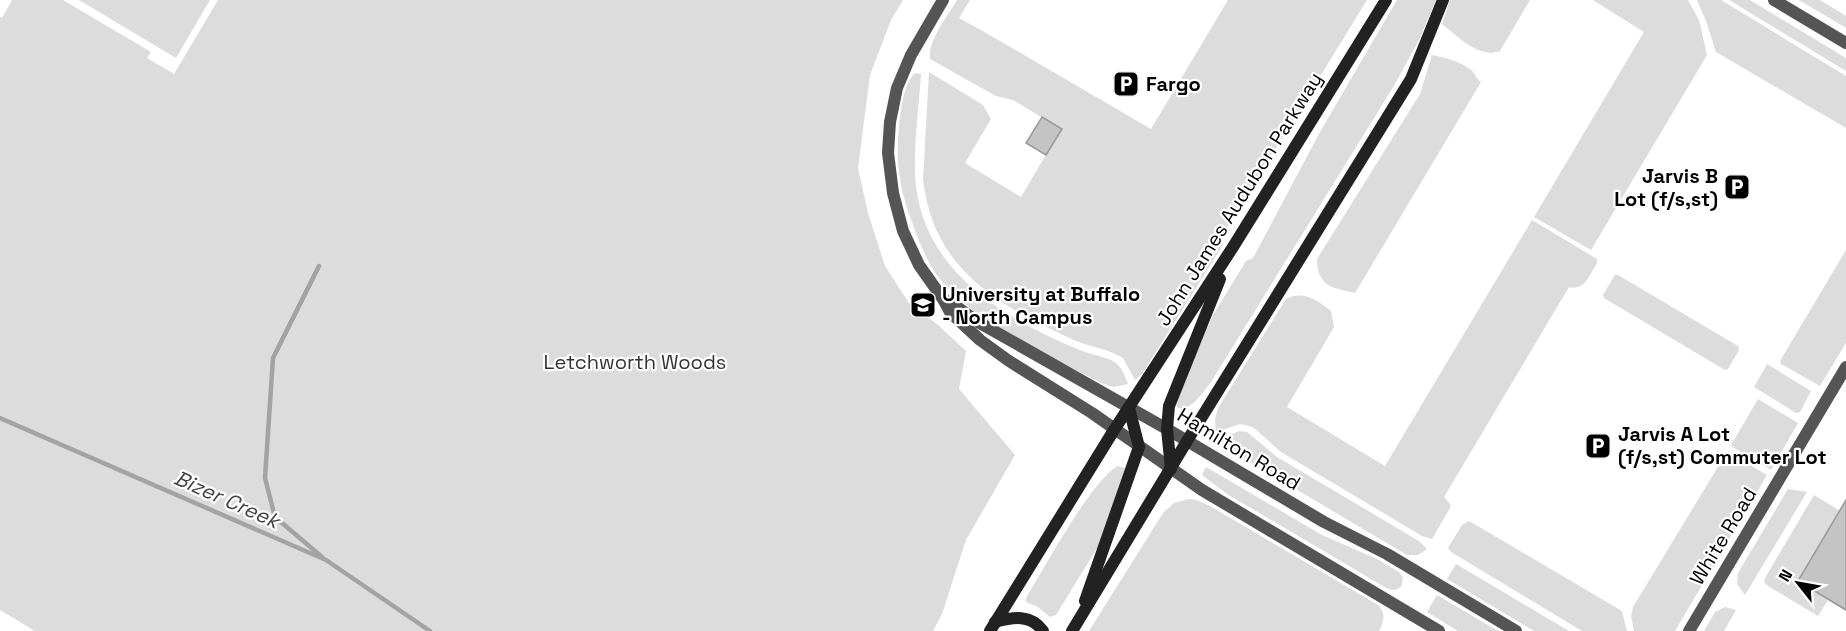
<svg xmlns="http://www.w3.org/2000/svg" width="1846" height="631" font-family="'Space Grotesk',sans-serif">
	<style>
		.green { fill: #dcdcdc }
		.lines { fill: none; stroke-linecap: round; stroke-linejoin: round }
		.stream { stroke: #a3a3a3; stroke-width: 4.5 }
		.building { fill: #c4c4c4; stroke: #999; stroke-width: 1.5 }
		.tertiary { stroke: #555; stroke-width: 12 }
		.secondary { stroke: #222; stroke-width: 12 }
		.labels { text-anchor: middle; dominant-baseline: central; stroke-width: 4.5; stroke-linejoin: round; paint-order: stroke }
		.poi-label { font-size: 20px; font-weight: bold; fill: #000; stroke: #fff; text-anchor: start }
		.street-label { font-size: 20px; fill: #000; stroke: #fff }
		.park-label { font-size: 20px; fill: #333; stroke: #fff }
		.water-label { font-size: 21px; font-style: italic; fill: #444; stroke: #fff }
	</style>
	<rect width="100%" height="100%" fill="#fff"/>
	<!-- green -->
	<g class="green">
		<path d="M12 0H63L151 52 147 58 174 74 218 0H903L891 20 870 75 858 168 868 213 885 266 909 303 938 325 966 351 959 389 1015 455 966 540 942 614 933 631H35L0 610V17L2 18Z"/>
		<path d="M79 0H210L176 58Z"/>
		<path d="M957 0H970L959 18 995 38 1151 129 1228 0H1367L1222 236 1223 245 1142 374 1135 380 1123 358C1109 349 1091 347 1076 341 1000 306 933 271 923 179L929 72 983 105 991 119 965 163 1021 197 1061 129 1013 100 996 96 930 59C928 39 948 16 957 0Z"/>
		<path d="M1397 0H1436L1419 40 1395 84 1211 382C1203 392 1192 411 1178 408L1175 401 1213 315 1246 261 1253 258 1320 132Z"/>
		<path d="M1450 0H1530L1500 51C1478 59 1458 36 1442 24Z"/>
		<path d="M1593 0H1688L1699 20 1707 55 1591 250 1534 217 1644 32Z"/>
		<path d="M1697 0H1721L1846 76V128L1716 52 1706 21Z"/>
		<path d="M1729 0H1750L1846 58V71Z"/>
		<path d="M1799 0H1820L1846 16V28Z"/>
		<path d="M1432 55C1445 57 1461 62 1471 70 1476 74 1476 79 1481 82L1355 293C1334 288 1317 287 1317 259L1420 94Z"/>
		<path d="M916 73 921 74C919 107 914 142 915 174 919 269 1002 318 1080 350 1106 361 1118 353 1128 384L1113 387 1101 383C1047 354 965 320 932 268 924 253 917 237 912 222 900 191 895 161 899 128 900 114 904 79 916 73Z"/>
		<path d="M1532 220 1597 259V263C1590 274 1585 291 1569 287L1444 497 1450 504V508L1432 539 1422 536 1281 452 1253 427 1240 424 1216 432 1215 419 1218 408 1286 299C1303 290 1317 300 1331 311L1334 327 1287 407 1385 466Z"/>
		<path d="M1846 250V343L1820 386 1781 364 1780 361Z"/>
		<path d="M1615 275H1618L1738 346 1739 350 1728 369 1725 370 1604 298 1603 295Z"/>
		<path d="M1767 364 1811 391 1800 412 1796 413 1754 387Z"/>
		<path d="M1758 399 1798 423 1771 470 1733 447 1731 445Z"/>
		<path d="M1239 431 1247 432 1277 457 1419 541 1427 549 1418 555H1407L1228 449 1219 439Z"/>
		<path d="M1727 452 1767 475 1675 631H1634L1631 616 1633 607Z"/>
		<path d="M1118 466 1125 468 1099 545 1056 615 1050 617 1038 607 1026 602V598C1043 570 1093 478 1118 466Z"/>
		<path d="M1206 467 1322 535 1377 559 1399 572 1403 578 1401 587 1395 590 1388 589 1227 494 1202 475Z"/>
		<path d="M1788 489 1807 492 1745 595 1737 584 1738 573Z"/>
		<path d="M1814 495 1840 511 1798 581 1828 600 1818 616 1768 586 1764 582 1765 578Z"/>
		<path d="M1188 499 1197 500 1210 506 1378 605C1386 613 1384 621 1379 631H1089L1163 513 1174 503Z"/>
		<path d="M1469 521 1622 611 1627 631H1582L1451 552 1448 548 1462 525Z"/>
		<path d="M1456 564 1569 631H1534L1447 579Z"/>
		<path d="M1437 595 1498 631H1458L1427 612Z"/>
		<path d="M1725 607 1736 610 1724 631H1704L1715 612Z"/>
	</g>
	<g class="lines">
		<!-- stream -->
		<g class="stream">
			<path d="M319 266 273 358 265 478 275 517 322 557"/>
			<path d="M0 418 326 560 430 631"/>
		</g>
	</g>
	<!-- building -->
	<g class="building">
		<path d="M1042 117 1062 129 1046 155 1026 143Z"/>
		<path d="M1846 500V610L1798 581Z"/>
	</g>
	<g class="lines">
		<!-- tertiary -->
		<g class="tertiary">
			<path d="M943 0 911 55 897 88 890 122 888 153 893 193 903 231 919 265 943 299 950 312 980 340 1009 361 1092 413 1202 490 1439 631"/>
			<path d="M1774 0 1846 43"/>
			<path d="M943 299 956 306 978 322 1167 429 1324 522 1387 554 1516 631"/>
			<path d="M1689 631 1846 367"/>
		</g>
		<!-- secondary -->
		<g class="secondary">
			<path d="M1171 469 1167 429 1169 406 1220 279"/>
			<path d="M1085 601 1139 447 1129 408"/>
			<path d="M995 622C1013 617 1031 614 1043 631"/>
			<path d="M990 631 1114 430 1233 247 1386 0"/>
			<path d="M1072 631 1187 441 1411 79 1443 0"/>
		</g>
	</g>
	<!-- icons -->
	<defs>
		<g id="parking-square" transform="scale(1.35)"><rect x="-9" y="-9" width="18" height="18" rx="4" fill="#000" stroke="#fff"/><path d="M-3.5-5.5H1a3.5 3.5 0 0 1 0 7H-1V5.5H-3.5ZM-1-3.4V-.6H.8a1.4 1.4 0 0 0 0-2.8Z" fill="#fff"/></g>
		<g id="university-square" transform="scale(1.35)"><rect x="-9" y="-9" width="18" height="18" rx="4" fill="#000" stroke="#fff"/><path d="M0-5L7-2L0 1L-7-2ZM-4 1L0 2.5L4 1V4Q0 6-4 4Z" fill="#fff"/></g>
	</defs>
	<g fill-rule="evenodd">
		<use href="#parking-square" x="1126" y="84"/>
		<use href="#parking-square" x="1737" y="187"/>
		<use href="#university-square" x="923" y="305"/>
		<use href="#parking-square" x="1598" y="446"/>
	</g>
	<g class="labels">
		<!-- poi labels -->
		<g class="poi-label">
			<text x="1146" y="84">Fargo</text>
			<text x="1718" y="176" text-anchor="end">Jarvis B<tspan x="1718" dy="23">Lot (f/s,st)</tspan></text>
			<text x="942" y="294">University at Buffalo<tspan x="942" dy="23">- North Campus</tspan></text>
			<text x="1618" y="434">Jarvis A Lot<tspan x="1618" dy="23">(f/s,st) Commuter Lot</tspan></text>
		</g>
		<!-- street labels -->
		<g class="street-label">
			<text transform="translate(1239 199) rotate(-58)">John James Audubon Parkway</text>
			<text transform="translate(1239 449) rotate(31)">Hamilton Road</text>
			<text transform="translate(1723 536) rotate(-59)">White Road</text>
		</g>
		<!-- park labels -->
		<g class="park-label">
			<text x="635" y="362">Letchworth Woods</text>
		</g>
		<!-- water labels -->
		<g class="water-label">
			<text transform="translate(227 499) rotate(24)">Bizer Creek</text>
		</g>
	</g>
	<!-- north arrow -->
	<g transform="translate(1798 583) rotate(301)" stroke="#ffffff" stroke-width="4.5" paint-order="stroke">
	<path d="M0-4.5L10 22L0 15L-10 22Z" fill="#000000"/>
	<text y="-9" font-size="16" font-weight="bold" text-anchor="middle" fill="#000000">N</text>
	</g>
</svg>
